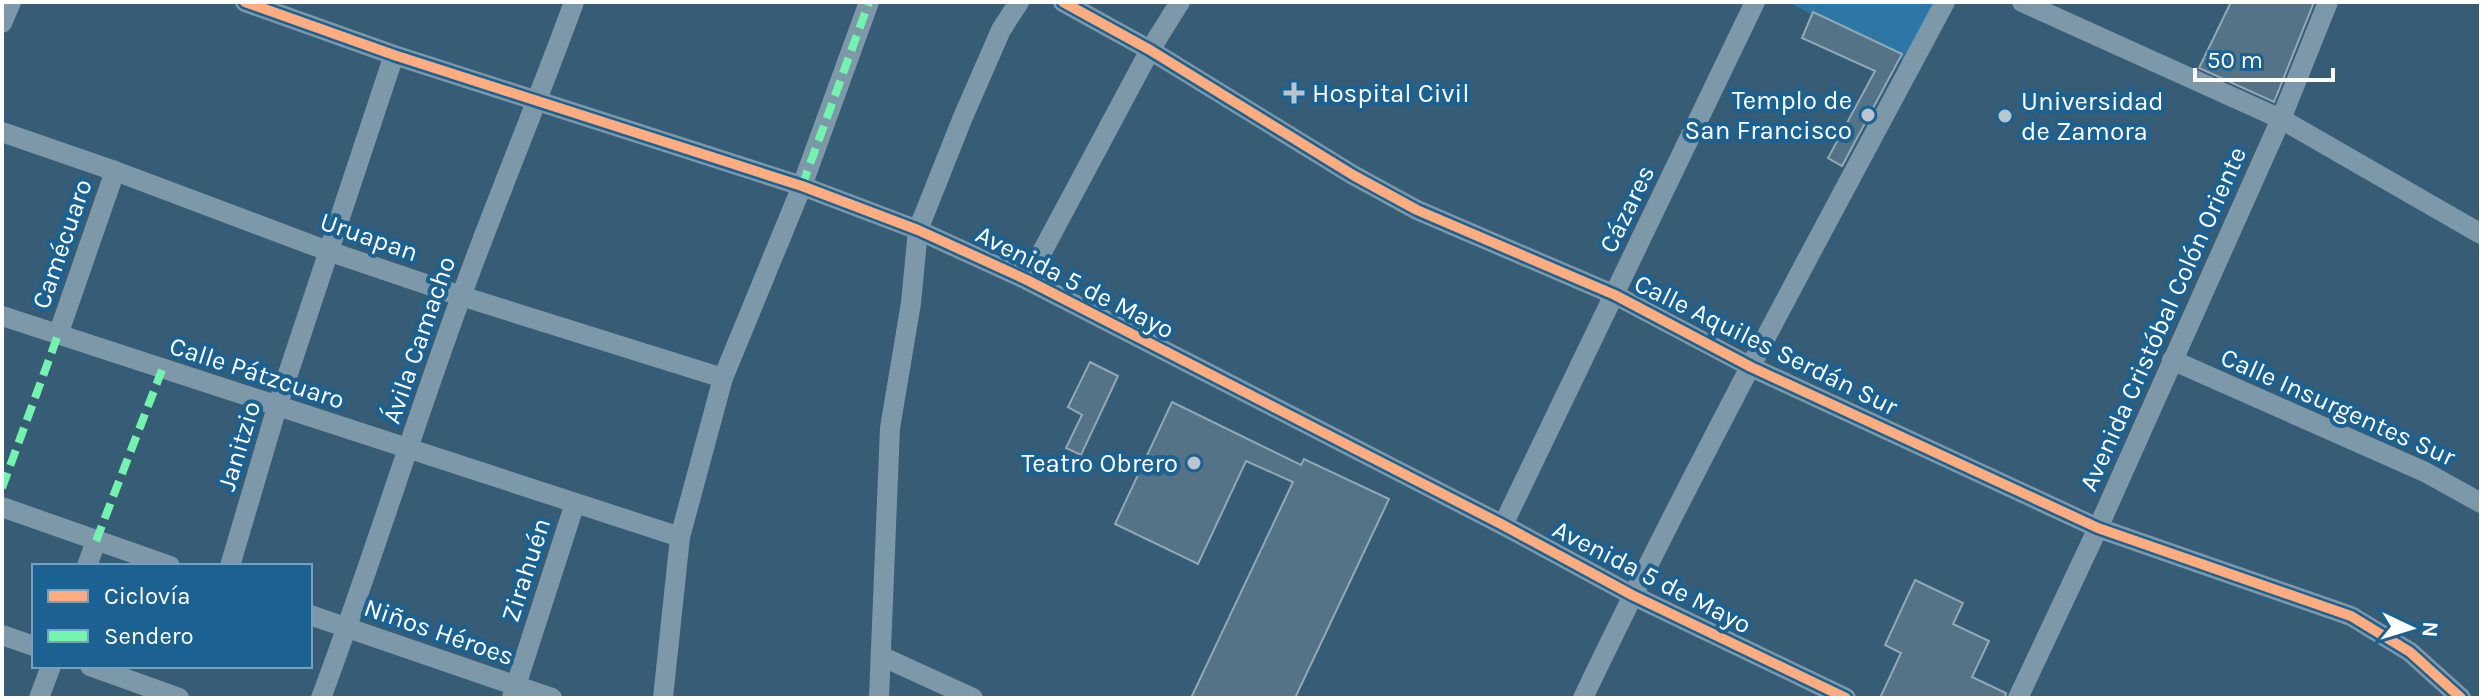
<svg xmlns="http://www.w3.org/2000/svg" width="2483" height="700" font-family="Karla,sans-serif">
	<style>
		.green { fill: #2c77a6 }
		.building { fill: #547387; stroke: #92a8b7; stroke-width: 2 }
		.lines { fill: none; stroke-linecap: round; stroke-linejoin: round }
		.minor { stroke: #7d98a9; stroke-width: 20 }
		.quiet { stroke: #73f3ae; stroke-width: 8; stroke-dasharray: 16 8; stroke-linecap: butt }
		.cycleway-casing { stroke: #1b6191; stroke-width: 15 }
		.cycleway { stroke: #ffac80; stroke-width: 10 }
		.poi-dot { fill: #b9c6cf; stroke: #1b6191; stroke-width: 3 }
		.labels { text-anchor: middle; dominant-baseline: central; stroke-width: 8; stroke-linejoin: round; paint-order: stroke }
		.poi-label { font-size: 26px; fill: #fff; stroke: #1b6191; text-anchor: start }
		.street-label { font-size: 26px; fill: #fff; stroke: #1b6191 }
	</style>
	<rect width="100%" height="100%" fill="#365c76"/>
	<!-- green -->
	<path class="green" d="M1788 2H1935L1905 62Z"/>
	<!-- building -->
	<g class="building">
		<path d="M2231 2H2314L2274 102 2199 68Z"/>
		<path d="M1813 12 1902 54 1842 166 1828 158 1875 71 1802 38Z"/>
		<path d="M1090 362 1118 376 1081 455 1066 448 1082 415 1068 407Z"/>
		<path d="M1172 402 1301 465 1304 459 1389 499 1295 698H1191L1293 482 1246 461 1198 564 1115 524Z"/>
		<path d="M1915 580 1963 603 1953 624 1989 641 1972 677 2006 693 2005 698H1880L1901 653 1885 645Z"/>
	</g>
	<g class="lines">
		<!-- minor -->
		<g class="minor">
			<path d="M245 2 394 55 802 186 918 230 1027 280 1503 525 1632 595 1846 698"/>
			<path d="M1063 2 1150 50 1353 175 1417 210 1615 295 1751 367 2098 528 2351 616 2410 652 2461 698"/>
			<path d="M2022 2 2281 119 2481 234"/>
			<path d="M2 23 11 2"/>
			<path d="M2 132 115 171 328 251 461 296 723 378"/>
			<path d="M1027 280 1150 50 1180 2"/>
			<path d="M2 316 680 537"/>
			<path d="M58 335 115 171"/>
			<path d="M2172 360 2425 472 2481 503"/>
			<path d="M2 507 170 566"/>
			<path d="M1503 525 1755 2"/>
			<path d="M87 566 96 541"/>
			<path d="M230 566 277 407 394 55"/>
			<path d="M310 615 552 698"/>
			<path d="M2 635 34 646"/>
			<path d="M881 656 973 698"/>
			<path d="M90 666 179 698"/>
			<path d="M39 698 51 666"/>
			<path d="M321 698C371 565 412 430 461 297 497 198 538 101 574 2"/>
			<path d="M512 698 575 503"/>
			<path d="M663 698 680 537 723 378 802 186 869 2"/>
			<path d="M879 698 890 428 911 303 918 230 963 117 1001 30 1019 2"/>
			<path d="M1583 698C1696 462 1822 232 1945 2"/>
			<path d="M2018 698 2098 528 2281 119 2328 2"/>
		</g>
		<!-- quiet -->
		<g class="quiet">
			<path d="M802 186 869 2"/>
			<path d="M2 488 58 335"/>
			<path d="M96 541 162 370"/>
		</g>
		<!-- cycleway casing -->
		<g class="cycleway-casing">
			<g id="cycleway">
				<path d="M245 2 394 55 802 186 918 230 1027 280 1503 525 1632 595 1846 698"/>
				<path d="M1063 2 1150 50 1353 175 1417 210 1615 295 1751 367 2098 528 2351 616 2410 652 2461 698"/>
			</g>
		</g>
		<!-- cycleway -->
		<use href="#cycleway" class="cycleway"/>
	</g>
	<!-- markers -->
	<g class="poi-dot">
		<path d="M1290 81h8v8h8v8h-8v8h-8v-8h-8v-8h8z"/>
		<circle cx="1868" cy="115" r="8"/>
		<circle cx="2005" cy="116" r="8"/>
		<circle cx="1194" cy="463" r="8"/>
	</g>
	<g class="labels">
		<!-- poi labels -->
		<g class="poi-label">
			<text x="1312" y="93">Hospital Civil</text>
			<text x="1852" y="100" text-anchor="end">Templo de<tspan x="1852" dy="30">San Francisco</tspan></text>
			<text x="2021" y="101">Universidad<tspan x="2021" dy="30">de Zamora</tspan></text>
			<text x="1178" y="463" text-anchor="end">Teatro Obrero</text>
		</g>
		<!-- street labels -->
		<g class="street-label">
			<text transform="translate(1627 209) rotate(-64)">Cázares</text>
			<text transform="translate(369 237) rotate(19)">Uruapan</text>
			<text transform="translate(62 244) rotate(-71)">Camécuaro</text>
			<text transform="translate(1075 282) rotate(27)">Avenida 5 de Mayo</text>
			<text transform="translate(2163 319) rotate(-66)">Avenida Cristóbal Colón Oriente</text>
			<text transform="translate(419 340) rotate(-71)">Ávila Camacho</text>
			<text transform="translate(1766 345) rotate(26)">Calle Aquiles Serdán Sur</text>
			<text transform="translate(257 373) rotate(18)">Calle Pátzcuaro</text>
			<text transform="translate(2338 407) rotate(24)">Calle Insurgentes Sur</text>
			<text transform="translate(239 446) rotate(-73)">Janitzio</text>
			<text transform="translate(526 570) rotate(-72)">Zirahuén</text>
			<text transform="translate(1652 577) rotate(27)">Avenida 5 de Mayo</text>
			<text transform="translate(439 632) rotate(19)">Niños Héroes</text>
		</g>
	</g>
	<!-- border -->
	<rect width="2483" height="700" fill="none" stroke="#ffffff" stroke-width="8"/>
	<!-- legend -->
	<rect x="32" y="564" width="280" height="104" fill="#1b6191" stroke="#76a0bd" stroke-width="2"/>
	<rect x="48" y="590" width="40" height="12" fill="#ffac80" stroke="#76a0bd" stroke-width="2"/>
	<text x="104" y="604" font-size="24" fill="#ffffff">Ciclovía</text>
	<rect x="48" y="630" width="40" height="12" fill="#73f3ae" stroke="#76a0bd" stroke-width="2"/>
	<text x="104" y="644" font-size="24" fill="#ffffff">Sendero</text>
	<!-- north arrow -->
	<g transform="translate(2411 628) rotate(94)" stroke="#1b6191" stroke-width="6" paint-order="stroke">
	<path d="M0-6L14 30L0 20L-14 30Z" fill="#ffffff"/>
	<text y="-12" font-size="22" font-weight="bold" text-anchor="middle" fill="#ffffff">N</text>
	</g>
	<!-- scale -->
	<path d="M2195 68v12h138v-12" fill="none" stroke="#ffffff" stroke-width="4"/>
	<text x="2207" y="68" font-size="24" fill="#ffffff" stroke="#1b6191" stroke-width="6" paint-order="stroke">50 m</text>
</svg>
